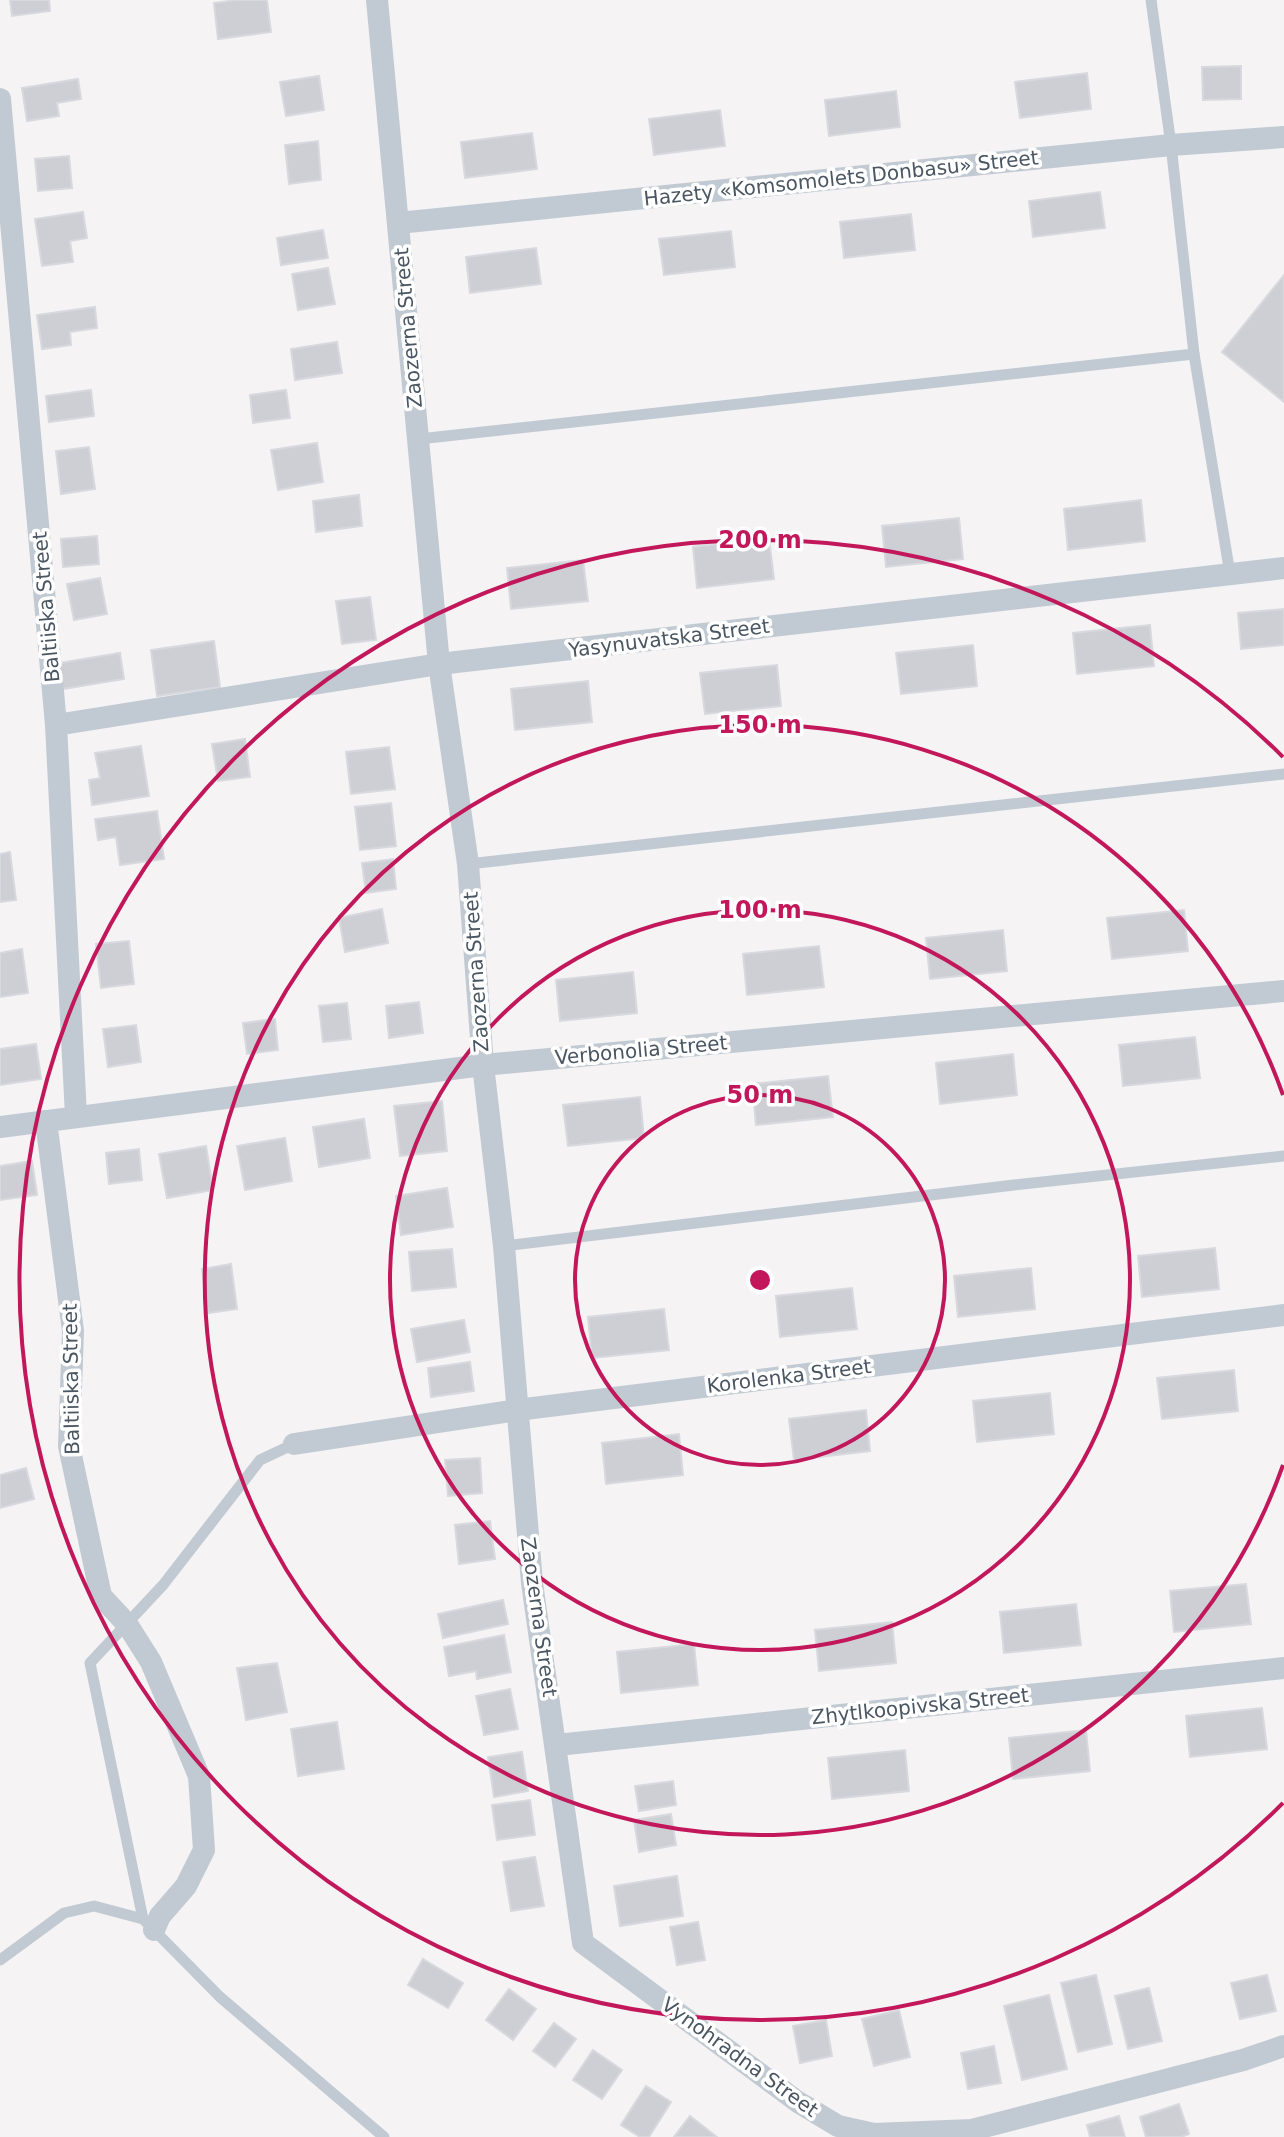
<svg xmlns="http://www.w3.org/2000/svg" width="1284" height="2137" font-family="'DejaVu Sans',sans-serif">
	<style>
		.building { fill: #cdcfd5; stroke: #d7d9de; stroke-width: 2 }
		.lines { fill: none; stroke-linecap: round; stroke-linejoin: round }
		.lane { stroke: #c1cad2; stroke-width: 11 }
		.street { stroke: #c1cad2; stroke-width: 22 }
		.ring { fill: none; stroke: #c2185b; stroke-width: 4 }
		.labels { text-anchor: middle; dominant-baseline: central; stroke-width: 7; stroke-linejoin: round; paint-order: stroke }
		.street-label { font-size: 20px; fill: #4a5661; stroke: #fff }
		.centre { fill: #c2185b; stroke: #fff; stroke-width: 4 }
		.ring-label { font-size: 24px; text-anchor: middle; font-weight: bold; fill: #c2185b; stroke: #fff; stroke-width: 7; stroke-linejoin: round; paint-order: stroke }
	</style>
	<rect width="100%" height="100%" fill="#f5f3f3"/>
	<!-- building -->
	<g class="building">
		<path d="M10 0H49L50 11 12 16Z"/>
		<path d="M236 0H267L271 32 218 39 214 3Z"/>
		<path d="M1241 66V99L1203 100 1202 67Z"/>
		<path d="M1087 73 1091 109 1020 118 1015 82Z"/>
		<path d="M319 76 324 110 286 116 280 82Z"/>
		<path d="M78 79 81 99 57 103 59 116 27 121 22 88Z"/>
		<path d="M896 91 900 127 829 136 825 100Z"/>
		<path d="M720 110 725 146 654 155 649 119Z"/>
		<path d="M532 133 537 169 465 178 461 142Z"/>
		<path d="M318 141 321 180 289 184 285 145Z"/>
		<path d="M69 156 72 188 38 191 35 159Z"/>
		<path d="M1100 192 1105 228 1033 237 1029 201Z"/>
		<path d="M83 212 87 238 70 241 73 262 42 266 35 219Z"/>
		<path d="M911 214 915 250 844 258 840 222Z"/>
		<path d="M323 230 328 258 281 265 277 238Z"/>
		<path d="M731 231 735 267 664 275 659 239Z"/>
		<path d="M536 248 541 284 470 293 466 257Z"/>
		<path d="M328 268 335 304 298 310 292 274Z"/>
		<path d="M1284 275V402L1222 352Z"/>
		<path d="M95 307 97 328 70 332 71 345 42 349 37 315Z"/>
		<path d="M337 342 342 373 295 380 291 349Z"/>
		<path d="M91 390 94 416 49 422 46 396Z"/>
		<path d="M286 390 290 418 253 423 250 395Z"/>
		<path d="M317 443 323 482 278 490 271 450Z"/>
		<path d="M89 447 95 489 61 494 56 451Z"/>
		<path d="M359 495 362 526 316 532 313 501Z"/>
		<path d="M1141 500 1145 541 1068 550 1064 509Z"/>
		<path d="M959 518 963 559 886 567 882 526Z"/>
		<path d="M97 536 99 564 63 567 61 539Z"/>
		<path d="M769 538 774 579 697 588 693 547Z"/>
		<path d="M583 560 588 601 511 609 507 568Z"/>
		<path d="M100 578 107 614 74 620 67 584Z"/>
		<path d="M370 597 376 640 342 644 336 601Z"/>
		<path d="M1284 609V645L1241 649 1238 613Z"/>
		<path d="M1150 625 1154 666 1077 674 1073 633Z"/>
		<path d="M214 641 220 687 157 696 151 650Z"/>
		<path d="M973 645 977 686 901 694 896 653Z"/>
		<path d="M120 653 124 679 63 689 59 663Z"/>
		<path d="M777 665 781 706 705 714 700 673Z"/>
		<path d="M588 681 592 722 515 730 511 689Z"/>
		<path d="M245 739 250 777 218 781 212 744Z"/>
		<path d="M141 746 149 796 92 805 89 780 100 778 95 753Z"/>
		<path d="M389 747 395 789 351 794 346 752Z"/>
		<path d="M391 803 396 846 360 850 355 807Z"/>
		<path d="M157 811 164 859 120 865 116 837 98 840 95 819Z"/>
		<path d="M10 852 16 900 0 902V854Z"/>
		<path d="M393 859 396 889 366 893 362 863Z"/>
		<path d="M382 909 388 943 345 952 339 918Z"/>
		<path d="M1184 910 1188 951 1112 959 1107 918Z"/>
		<path d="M1003 930 1007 971 930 979 926 938Z"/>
		<path d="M129 941 134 984 101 988 96 944Z"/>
		<path d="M819 946 824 987 747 995 743 954Z"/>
		<path d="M22 949 28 993 0 997V953Z"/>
		<path d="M633 972 637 1013 560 1021 556 980Z"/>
		<path d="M419 1002 423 1033 389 1038 386 1006Z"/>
		<path d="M347 1003 351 1039 323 1042 319 1006Z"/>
		<path d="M275 1019 278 1050 247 1054 243 1023Z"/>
		<path d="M136 1025 141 1062 108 1067 103 1029Z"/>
		<path d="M1195 1037 1200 1078 1123 1086 1119 1045Z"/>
		<path d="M36 1044 41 1079 0 1085V1049Z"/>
		<path d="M1013 1054 1017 1095 940 1104 936 1063Z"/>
		<path d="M828 1076 833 1117 756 1125 752 1084Z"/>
		<path d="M640 1097 644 1138 568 1146 563 1105Z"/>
		<path d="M442 1101 447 1151 400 1156 394 1106Z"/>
		<path d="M364 1119 370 1158 319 1167 313 1127Z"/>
		<path d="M285 1138 292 1181 245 1190 237 1146Z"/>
		<path d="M206 1146 213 1190 167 1198 159 1154Z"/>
		<path d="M139 1149 142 1180 109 1184 106 1153Z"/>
		<path d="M32 1161 37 1195 0 1200V1166Z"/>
		<path d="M447 1188 453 1227 401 1235 396 1196Z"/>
		<path d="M1215 1248 1219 1289 1142 1297 1138 1256Z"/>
		<path d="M452 1249 456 1287 412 1291 409 1252Z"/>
		<path d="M231 1264 237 1309 208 1313 202 1269Z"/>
		<path d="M1031 1268 1035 1309 958 1317 954 1276Z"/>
		<path d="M852 1288 857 1329 780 1337 776 1296Z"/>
		<path d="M664 1309 669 1350 592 1358 588 1317Z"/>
		<path d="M464 1320 470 1352 417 1362 411 1329Z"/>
		<path d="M470 1362 474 1391 431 1397 428 1368Z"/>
		<path d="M1234 1370 1238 1411 1162 1419 1157 1378Z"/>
		<path d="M1050 1393 1054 1434 977 1442 973 1401Z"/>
		<path d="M866 1410 870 1451 794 1460 789 1419Z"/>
		<path d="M679 1434 683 1475 606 1484 602 1443Z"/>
		<path d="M480 1458 482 1493 448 1496 445 1460Z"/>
		<path d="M26 1468 34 1499 0 1508V1475Z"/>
		<path d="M490 1521 495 1559 459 1564 455 1525Z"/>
		<path d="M1246 1584 1251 1624 1174 1632 1170 1591Z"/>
		<path d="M503 1600 508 1624 443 1638 438 1614Z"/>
		<path d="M1076 1604 1081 1645 1004 1653 1000 1612Z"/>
		<path d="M892 1622 896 1663 819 1671 815 1630Z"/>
		<path d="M504 1635 511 1672 477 1679 476 1671 449 1676 444 1647Z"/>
		<path d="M694 1644 698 1685 621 1693 617 1652Z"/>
		<path d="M277 1663 287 1712 246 1720 237 1668Z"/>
		<path d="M510 1689 518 1729 484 1735 476 1696Z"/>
		<path d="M1262 1708 1267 1749 1190 1757 1186 1716Z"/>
		<path d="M337 1722 344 1769 298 1776 291 1729Z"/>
		<path d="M1086 1730 1090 1771 1013 1779 1009 1738Z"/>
		<path d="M905 1750 909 1791 832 1799 828 1758Z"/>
		<path d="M522 1752 528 1791 494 1797 488 1757Z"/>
		<path d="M673 1781 676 1805 639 1811 635 1786Z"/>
		<path d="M530 1800 535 1835 497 1840 492 1805Z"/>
		<path d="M671 1814 676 1845 639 1852 634 1820Z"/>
		<path d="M535 1857 544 1906 511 1911 503 1862Z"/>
		<path d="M677 1876 683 1916 620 1926 614 1886Z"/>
		<path d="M698 1922 705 1960 677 1965 670 1927Z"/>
		<path d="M423 1959 463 1983 448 2008 408 1985Z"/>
		<path d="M1096 1975 1112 2044 1078 2052 1061 1983Z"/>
		<path d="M1267 1975 1276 2011 1240 2019 1231 1983Z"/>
		<path d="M1149 1988 1162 2041 1128 2049 1115 1996Z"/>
		<path d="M509 1989 536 2009 513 2040 486 2020Z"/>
		<path d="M1049 1995 1067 2069 1022 2080 1004 2006Z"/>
		<path d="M899 2010 910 2057 874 2066 862 2019Z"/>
		<path d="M826 2020 832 2056 800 2063 793 2026Z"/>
		<path d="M554 2023 576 2039 555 2067 533 2051Z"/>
		<path d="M994 2046 1001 2083 968 2089 961 2053Z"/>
		<path d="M593 2050 622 2070 602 2099 573 2080Z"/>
		<path d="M646 2086 671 2102 649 2137H640L621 2125Z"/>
		<path d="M1179 2104 1189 2134 1181 2137H1146L1140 2117Z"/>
		<path d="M690 2116 717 2137H674Z"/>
		<path d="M1119 2116 1125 2137H1090L1087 2125Z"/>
	</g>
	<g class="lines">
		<!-- lane -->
		<g class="lane">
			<path d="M1151 0 1171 145 1194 354 1230 574"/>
			<path d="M419 439 1194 354"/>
			<path d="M468 864 1284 774"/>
			<path d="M504 1246 1014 1185 1284 1156"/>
			<path d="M294 1444 260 1460 163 1585 90 1663 143 1919 220 1997 384 2137"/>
			<path d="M0 1960 64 1913 94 1906 143 1919"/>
		</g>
		<!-- street -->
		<g class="street">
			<path d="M377 0 439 664 468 864 483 1065 504 1246 532 1583 583 1943 798 2102 838 2126 874 2134 972 2130 1243 2060 1284 2046"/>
			<path d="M0 99 56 725 76 1116"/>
			<path d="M398 223 1171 145 1284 137"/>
			<path d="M56 725 439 664 1284 568"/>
			<path d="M46 1121 73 1331 69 1446 101 1596 127 1624 151 1662 199 1776 204 1850 186 1886 160 1916 154 1930"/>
			<path d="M0 1127 483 1065 1284 991"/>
			<path d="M294 1444 517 1410 1284 1315"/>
			<path d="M557 1745 1284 1668"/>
		</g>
	</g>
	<!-- distance rings -->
	<g class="ring">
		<circle cx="760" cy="1280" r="185"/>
		<circle cx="760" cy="1280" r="370"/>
		<path d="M1283 1465A555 555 0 1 1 1283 1095"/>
		<path d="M1283 1803A740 740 0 1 1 1283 757"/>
	</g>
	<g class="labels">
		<!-- street labels -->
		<g class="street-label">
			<text transform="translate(841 178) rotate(-6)">Hazety «Komsomolets Donbasu» Street</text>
			<text transform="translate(408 328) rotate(-95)">Zaozerna Street</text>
			<text transform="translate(46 607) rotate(-95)">Baltiiska Street</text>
			<text transform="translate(669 638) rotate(-7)">Yasynuvatska Street</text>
			<text transform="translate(476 972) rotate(-94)">Zaozerna Street</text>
			<text transform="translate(641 1050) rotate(-5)">Verbonolia Street</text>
			<text transform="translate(789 1376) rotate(-7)">Korolenka Street</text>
			<text transform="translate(71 1379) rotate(-91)">Baltiiska Street</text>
			<text transform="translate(539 1617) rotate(82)">Zaozerna Street</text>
			<text transform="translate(920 1706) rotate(-6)">Zhytlkoopivska Street</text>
			<text transform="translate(740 2057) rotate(36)">Vynohradna Street</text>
		</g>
	</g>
	<circle cx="760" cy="1280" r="12" class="centre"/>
	<g class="ring-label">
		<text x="760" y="548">200 m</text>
		<text x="760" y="733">150 m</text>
		<text x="760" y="918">100 m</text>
		<text x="760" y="1103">50 m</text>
	</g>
</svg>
